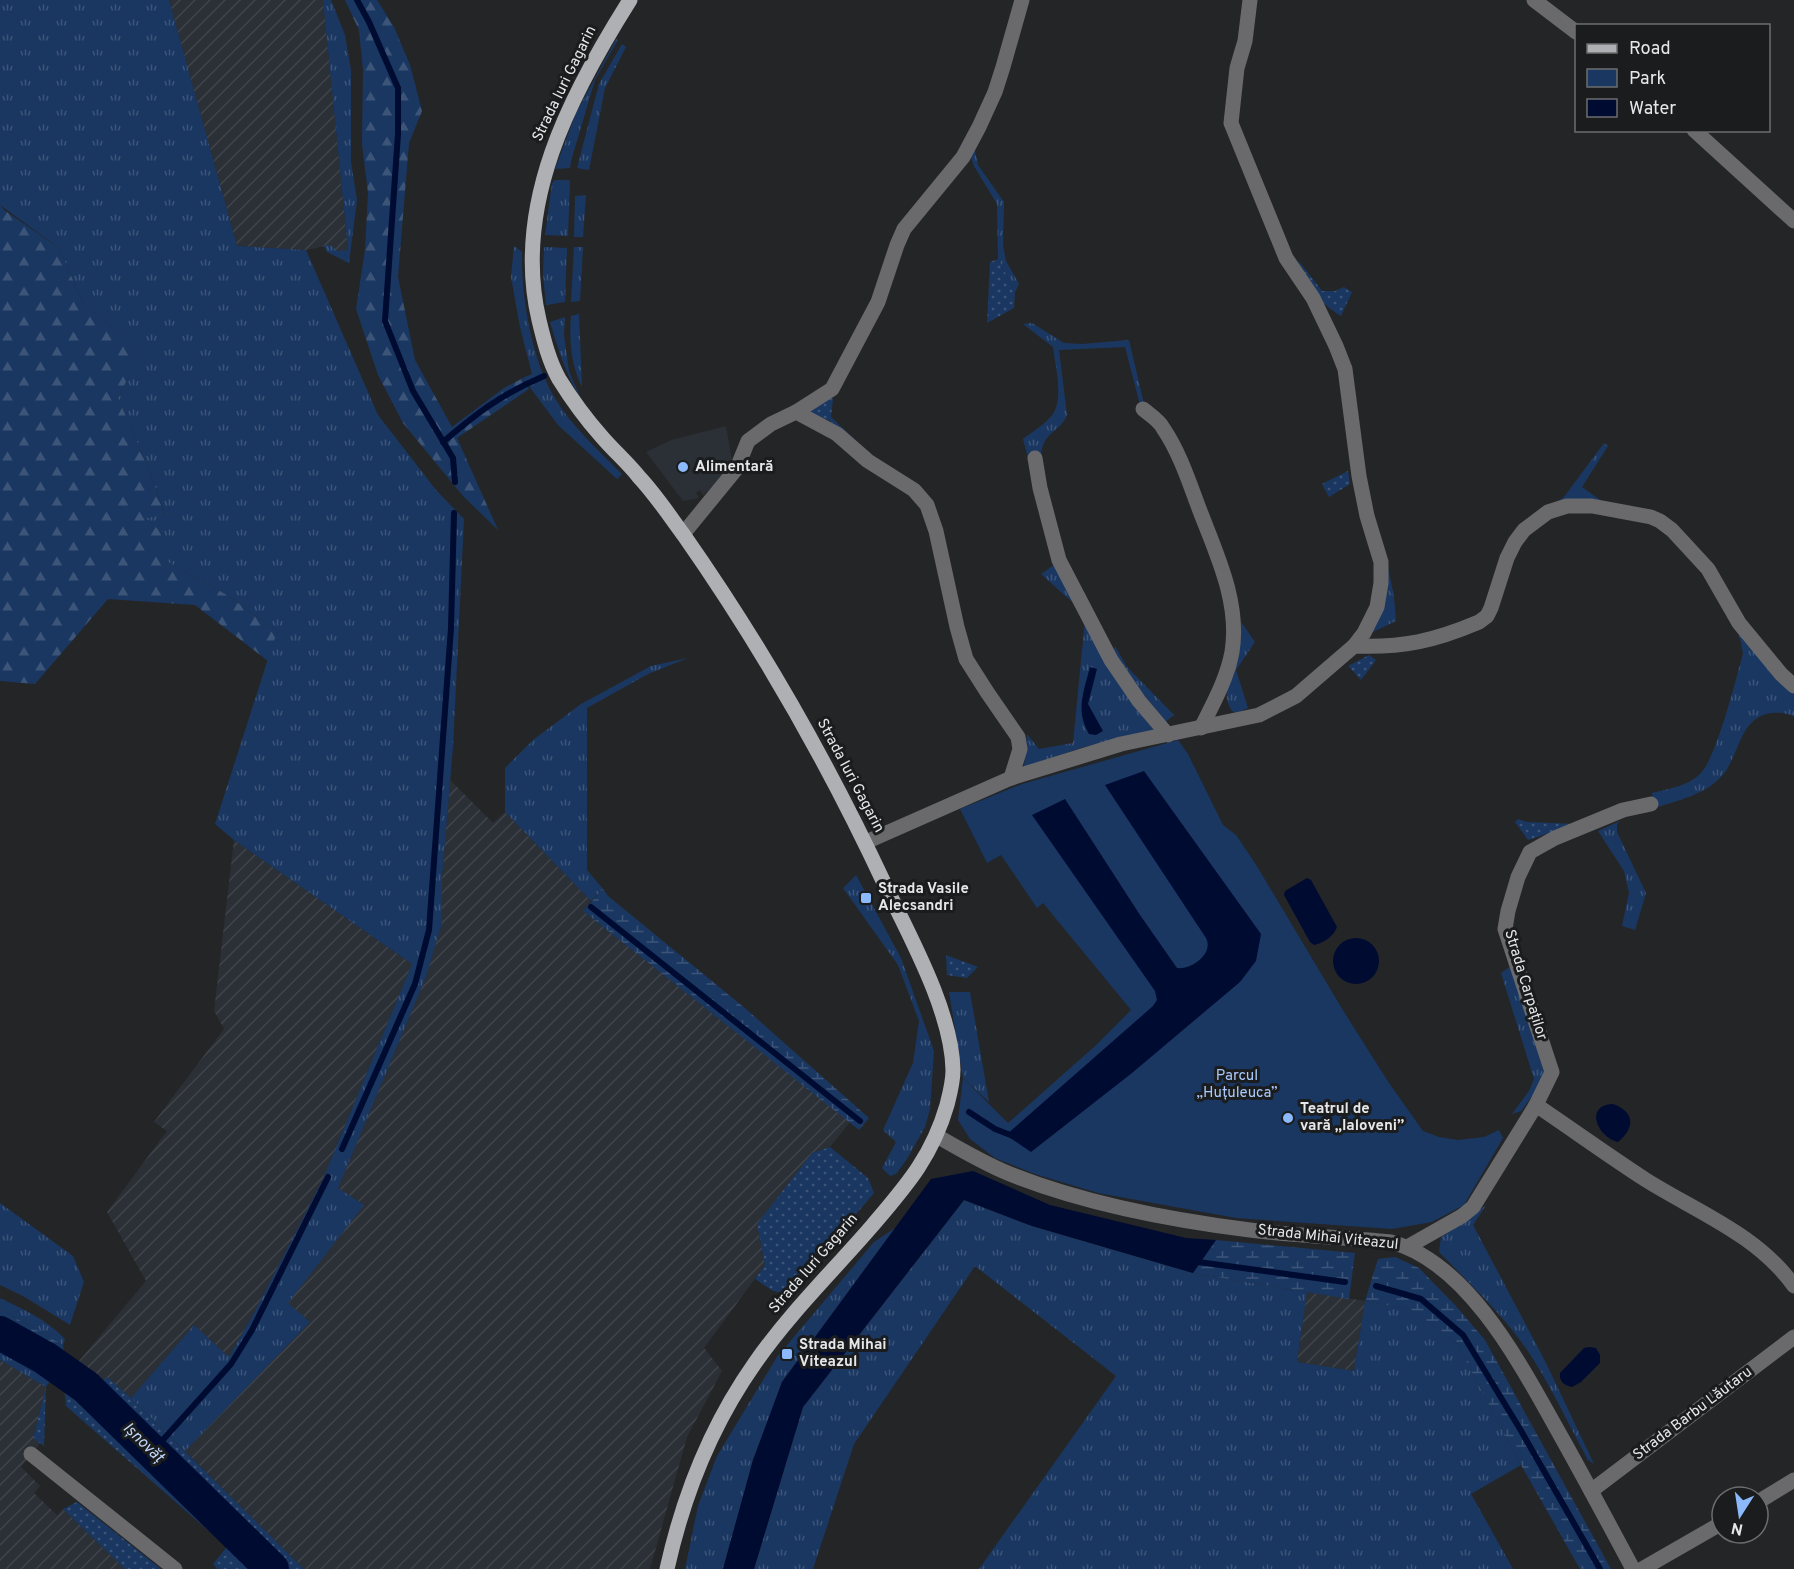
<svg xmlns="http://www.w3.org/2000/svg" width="1794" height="1569" font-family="Overpass,sans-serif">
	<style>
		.built { fill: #2b3037 }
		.industrial { fill: url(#industrial-furrows) }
		.grass { fill: url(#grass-tufts) }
		.forest { fill: url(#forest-firs) }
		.wetland { fill: url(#wetland-marsh) }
		.park { fill: #1a3762 }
		.garden { fill: url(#garden-dots) }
		.water { fill: #000b31 }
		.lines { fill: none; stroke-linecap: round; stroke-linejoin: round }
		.stream { stroke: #000b31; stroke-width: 6 }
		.river { stroke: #000b31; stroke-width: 34 }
		.minor { stroke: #6a6a6c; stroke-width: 15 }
		.major { stroke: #afb0b3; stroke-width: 15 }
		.poi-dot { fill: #8cb9fc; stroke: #1a1c1e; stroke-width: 2 }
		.labels { text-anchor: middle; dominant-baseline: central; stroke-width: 6; stroke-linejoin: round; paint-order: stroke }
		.street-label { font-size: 15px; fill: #e6e7e9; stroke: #1a1c1e }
		.poi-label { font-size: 15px; font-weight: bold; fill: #e6e7e9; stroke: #1a1c1e; text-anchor: start }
		.park-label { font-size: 15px; fill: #a9cafc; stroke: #1a1c1e }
		.water-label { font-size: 16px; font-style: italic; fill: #c1d7f9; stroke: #1a1c1e }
	</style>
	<defs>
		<pattern id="industrial-furrows" width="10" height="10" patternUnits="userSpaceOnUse" patternTransform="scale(1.5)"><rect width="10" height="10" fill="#2b3037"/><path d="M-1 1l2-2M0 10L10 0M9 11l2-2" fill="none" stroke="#40444a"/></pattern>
		<pattern id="grass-tufts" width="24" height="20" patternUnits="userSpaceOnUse" patternTransform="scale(1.5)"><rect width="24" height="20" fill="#1a3762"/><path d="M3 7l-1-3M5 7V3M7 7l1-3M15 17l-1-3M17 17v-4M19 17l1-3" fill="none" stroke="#3b5478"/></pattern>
		<pattern id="forest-firs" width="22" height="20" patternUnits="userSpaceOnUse" patternTransform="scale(1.5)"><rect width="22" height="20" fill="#1a3762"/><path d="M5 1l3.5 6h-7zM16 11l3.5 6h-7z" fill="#3b5478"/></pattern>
		<pattern id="wetland-marsh" width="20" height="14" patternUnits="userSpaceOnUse" patternTransform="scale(1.5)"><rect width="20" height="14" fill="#1a3762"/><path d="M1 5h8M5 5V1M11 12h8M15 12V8" fill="none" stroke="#3b5478"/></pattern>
		<pattern id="garden-dots" width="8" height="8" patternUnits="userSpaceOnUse" patternTransform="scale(1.5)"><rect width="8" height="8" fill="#1a3762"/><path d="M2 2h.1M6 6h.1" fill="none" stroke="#3b5478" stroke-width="1.8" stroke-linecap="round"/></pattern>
	</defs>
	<rect width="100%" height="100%" fill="#242527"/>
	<!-- built -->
	<path class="built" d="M726 426 732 460 730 464 715 484 703 495 700 490 696 493 699 498 683 501 646 452 671 440Z"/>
	<!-- industrial -->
	<g class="industrial">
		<path d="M169 0H323L348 251H338L330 245 306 250 237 246Z"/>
		<path d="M450 780 493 823 505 812 591 901 583 911 850 1122 830 1147 812 1153 757 1224 765 1265 704 1348 722 1371 687 1437 650 1569H304L185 1451 310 1322 287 1303 364 1205 338 1188 426 977 442 923V878Z"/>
		<path d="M234 840 412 964 322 1181 255 1311 229 1357 194 1325 131 1398 107 1378 104 1382 79 1361 146 1281 107 1212 167 1131 154 1122 224 1029 214 1011Z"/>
		<path d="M1307 1292 1365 1301 1354 1371 1297 1362Z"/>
		<path d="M0 1360 46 1387 33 1437 40 1443 21 1467 40 1486 34 1493 57 1515 63 1509 125 1569H0Z"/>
	</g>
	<!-- grass -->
	<g class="grass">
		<path d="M0 0H169L237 246 306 250 378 415 436 490 464 519 453 747 442 878V923L426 977 338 1188 364 1205 288 1303 310 1322 185 1451 131 1398 194 1325 229 1357 255 1311 322 1181 412 964 234 840 215 824 277 631 227 595 164 560V535L145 518 165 514 148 467 118 398 141 352 83 303 59 248 0 205Z"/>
		<path d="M323 0H331L345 35 351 70V162L357 200 349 263 327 252 324 246 330 245 338 251 348 250Z"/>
		<path d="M616 39 618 40 595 80 571 161 570 168 555 169 576 113Z"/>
		<path d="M622 44 626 47 605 88 589 170 577 168 599 84Z"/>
		<path d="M975 150 978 165 1004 202 1003 245 1006 261 1019 284 1015 292 998 259 997 204 974 166 970 155Z"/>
		<path d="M555 180H570L568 236 545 235 552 183Z"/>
		<path d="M586 195 583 237H574L575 196Z"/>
		<path d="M514 246 522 252C521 296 531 356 553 395 570 425 598 450 622 474L617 479 558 425 523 378 532 374 520 327 511 277Z"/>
		<path d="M544 247 567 248 565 302 546 305 543 274Z"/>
		<path d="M574 247H583L580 301 571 302Z"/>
		<path d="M579 314 582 387C571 366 569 340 571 316Z"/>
		<path d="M565 317 564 335 569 371 581 399C566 375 558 349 550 322Z"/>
		<path d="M1032 323 1064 343 1082 344 1129 340 1144 404 1140 405 1125 347 1059 350 1067 415C1060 433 1042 431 1041 457L1028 458 1023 439C1033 431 1046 424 1053 414 1064 398 1055 365 1053 347L1023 324Z"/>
		<path d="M1604 443 1608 446 1582 487 1603 502 1577 499 1558 501 1564 497Z"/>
		<path d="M1386 557 1394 597 1396 621 1371 633Z"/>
		<path d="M1054 565 1080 609 1041 574Z"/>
		<path d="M1085 620C1105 663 1124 694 1154 730L1081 748 1024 767 1027 734 1039 749 1073 743Z"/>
		<path d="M1241 622 1255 642 1236 670 1248 708 1237 713 1232 711C1219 690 1234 677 1237 656 1239 645 1240 633 1241 622Z"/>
		<path d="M1733 623 1794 692V716C1787 713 1779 712 1771 713 1738 718 1740 757 1721 777 1704 795 1677 801 1654 808L1652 793C1668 789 1687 786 1699 775 1716 761 1736 678 1743 654L1740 638Z"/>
		<path d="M1115 646 1127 667 1174 715 1164 723 1113 653Z"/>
		<path d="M688 658 648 674 587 708V870L603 889 591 901 505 812V768L533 740 581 704 651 666Z"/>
		<path d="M1620 821 1617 824V832L1646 893 1635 930 1622 926 1629 893 1624 871 1598 831Z"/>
		<path d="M856 875 901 958 934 1051 930 1109 925 1127 907 1159 896 1174 890 1176 882 1168 896 1142 883 1130 913 1063 919 1021 898 965 843 888Z"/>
		<path d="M1511 966 1544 1072 1537 1090 1521 1111 1512 1114 1529 1091 1534 1079 1501 973Z"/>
		<path d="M949 992H970L989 1102 963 1078Z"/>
		<path d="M964 1200 1032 1226 1193 1273 1307 1292 1297 1362 1354 1371 1365 1301 1411 1310 1457 1344 1521 1465 1471 1494 1513 1569H979L1116 1376 975 1266 854 1444 813 1569H754L803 1407Z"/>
		<path d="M0 1203 73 1256 84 1282 70 1325 23 1296 0 1285Z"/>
		<path d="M1486 1205 1473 1225 1545 1361 1594 1464 1588 1460C1566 1420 1547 1377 1520 1340 1496 1308 1467 1281 1439 1252L1441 1237 1468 1220Z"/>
		<path d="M895 1228 782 1382 753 1460 723 1569H685L698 1506 717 1456 777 1357 874 1242Z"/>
		<path d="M0 1298C23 1309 47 1320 65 1339L63 1345 0 1309Z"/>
		<path d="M0 1344 54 1375 46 1387 0 1360Z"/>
	</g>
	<!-- forest -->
	<g class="forest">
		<path d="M345 0H377L394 27 410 65 422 111 409 143 398 277 415 360 452 427 504 388 523 378 529 389 457 438 498 530 463 496 403 423 378 375 356 309 365 250 368 193 362 144 363 70 359 30Z"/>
		<path d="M0 205 4 210 59 248 83 303 141 352 118 398 148 467 165 515 146 518 164 535V560L227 595 277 631 268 661 195 605 108 599 35 684 0 681Z"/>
	</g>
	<!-- wetland -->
	<g class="wetland">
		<path d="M603 889 608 896 746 1009 869 1118 859 1130 583 911Z"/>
		<path d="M1216 1240 1355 1253 1349 1299 1193 1273Z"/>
		<path d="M1395 1257 1419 1268 1455 1305 1485 1340 1611 1569H1580L1521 1465 1457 1344 1411 1310 1365 1301 1378 1259Z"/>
		<path d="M0 1309 63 1345 64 1354 54 1375 0 1344Z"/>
	</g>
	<!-- park -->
	<path class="park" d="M1178 740 1188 754 1223 825 1236 835 1255 863 1344 1012 1389 1083 1423 1131 1439 1137 1458 1140 1484 1137 1499 1130 1503 1138 1464 1205 1432 1222 1392 1229 1236 1218 1098 1193 1035 1174 995 1158 970 1139 958 1120 963 1078 1008 1123 1095 1046 1131 1010 1043 903 1037 908 1001 855 987 863 960 809 1022 784Z"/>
	<!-- garden -->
	<g class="garden">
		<path d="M998 259 1015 292 1014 308 987 323 990 262Z"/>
		<path d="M1298 260 1322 291H1335L1344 287 1352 292 1341 316C1321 304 1303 283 1298 260Z"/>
		<path d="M830 398 833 399 831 417 869 453V457L830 421 807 411Z"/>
		<path d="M1348 471 1350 484 1329 497 1322 484Z"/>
		<path d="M1369 655 1376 660 1361 680 1348 666Z"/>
		<path d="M1518 819 1527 822 1577 824 1528 840 1515 822Z"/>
		<path d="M946 955 978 967 967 978 947 975Z"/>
		<path d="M830 1147 868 1178 874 1193 788 1294 773 1291 755 1279 765 1265 757 1224 812 1153Z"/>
		<path d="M79 1361 103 1381 107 1377 131 1398 304 1569H217L213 1564 227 1547 66 1406 64 1387Z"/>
		<path d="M46 1387 44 1446 33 1438Z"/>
		<path d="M77 1502 161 1569H125L63 1509Z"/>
	</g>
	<!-- water -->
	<g class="water">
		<path d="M1090 667 1097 669 1088 704 1103 731 1096 735 1089 734C1075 710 1084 691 1090 667Z"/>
		<path d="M1144 771 1261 934 1256 961 1240 982 1132 1073 1031 1152 1006 1135 1153 1006 1157 1000 1155 991 1032 815 1065 799 1140 915 1177 968C1192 970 1214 953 1206 938L1105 785Z"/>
		<path d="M1307 878 1311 880 1337 927C1334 936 1324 943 1314 945L1310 942 1284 895 1285 891Z"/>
		<circle cx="1356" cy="961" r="23"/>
		<path d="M1613 1104C1635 1112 1635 1128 1618 1142 1597 1137 1584 1105 1613 1104Z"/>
		<path d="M973 1171 1050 1205 1186 1238 1216 1240 1193 1273 1032 1226 964 1200 803 1407 754 1569H723L753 1460 782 1382 931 1179Z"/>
		<path d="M1589 1347 1596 1348 1600 1355V1363L1581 1382 1572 1387C1564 1385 1559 1382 1560 1373L1584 1348Z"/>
	</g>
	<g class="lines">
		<!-- stream -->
		<g class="stream">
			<path d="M357 0 369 22 398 88V134L385 321 413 391 453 458 455 482"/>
			<path d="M443 442C478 412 502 394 544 376"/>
			<path d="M591 907 860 1121"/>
			<path d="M969 1112 995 1129 1013 1136"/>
			<path d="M342 1149 415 984 429 930 451 628 454 513"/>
			<path d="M1191 1261 1345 1282"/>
			<path d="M1376 1286 1421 1299 1463 1335 1520 1429 1600 1569"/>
			<path d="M152 1452 231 1364 252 1330 328 1177"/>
		</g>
		<!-- river -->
		<path class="river" d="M0 1333 45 1358 86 1387 272 1569"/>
		<!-- minor -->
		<g class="minor">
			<path d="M1250 0 1245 41 1237 68 1231 123 1286 258 1313 298 1336 346 1345 369 1359 476 1367 516 1381 562V583L1377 607 1364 633 1354 646"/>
			<path d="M1534 0 1576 32"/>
			<path d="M1694 130 1794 221"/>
			<path d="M1143 409C1150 415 1159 420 1163 428 1180 453 1189 482 1200 511 1217 555 1240 603 1232 652 1227 679 1213 704 1201 728"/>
			<path d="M796 412 837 434 868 461 914 490 927 505 936 531 957 627 966 659 987 692 1018 737 1020 749 1011 778"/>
			<path d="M1035 458 1040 488 1059 560 1111 660 1139 701 1168 735"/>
			<path d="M683 534 737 468 748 441 771 424 796 412 832 389 878 302 897 245 904 229 963 157 979 127 995 92 1003 67 1022 0"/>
			<path d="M866 842 1011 778 1121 744 1259 715 1296 696 1354 646C1403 648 1434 641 1479 622L1487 616 1491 608 1507 558 1515 542 1524 530 1548 512 1567 506H1592L1651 517 1660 521 1672 530 1708 569 1739 623 1781 674 1794 686"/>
			<path d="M1536 1105C1573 1130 1609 1156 1646 1180 1697 1212 1758 1235 1794 1286"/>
			<path d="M937 1136C961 1150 985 1164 1010 1174 1085 1204 1170 1220 1250 1230 1297 1236 1344 1237 1391 1242 1471 1263 1525 1373 1563 1440 1587 1483 1610 1526 1633 1569"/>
			<path d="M1409 1246 1462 1216 1473 1207 1536 1105 1552 1072 1505 929 1508 911 1518 877 1530 852 1555 838 1623 810 1651 804"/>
			<path d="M31 1454 175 1569"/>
			<path d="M1591 1491 1794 1337"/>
			<path d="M1758 1502 1794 1480"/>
			<path d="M1642 1569 1722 1523"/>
		</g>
		<!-- major -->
		<path class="major" d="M630 0C570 95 512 205 539 320 544 341 549 361 559 379 572 400 586 419 602 437 614 451 628 463 639 477 655 494 669 515 683 534 760 644 828 763 885 885 910 937 952 1012 953 1070 953 1082 950 1093 947 1105 932 1157 906 1186 872 1226 833 1271 789 1314 755 1363 712 1424 683 1497 667 1569"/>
	</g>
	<!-- markers -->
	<g class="poi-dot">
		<circle cx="683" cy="467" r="6"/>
		<rect x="860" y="892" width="12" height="12" rx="3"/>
		<circle cx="1288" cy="1118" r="6"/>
		<rect x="781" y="1348" width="12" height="12" rx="3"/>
	</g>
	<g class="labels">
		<!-- street labels -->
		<g class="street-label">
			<text transform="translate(565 84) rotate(-64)">Strada Iuri Gagarin</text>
			<text transform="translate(850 776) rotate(62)">Strada Iuri Gagarin</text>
			<text transform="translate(1525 985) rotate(73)">Strada Carpaților</text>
			<text transform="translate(1328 1238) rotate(6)">Strada Mihai Viteazul</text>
			<text transform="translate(814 1264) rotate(-49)">Strada Iuri Gagarin</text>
			<text transform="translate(1693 1414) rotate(-37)">Strada Barbu Lăutaru</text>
		</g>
		<!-- poi labels -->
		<g class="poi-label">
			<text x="695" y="467">Alimentară</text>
			<text x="878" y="889">Strada Vasile<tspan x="878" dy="17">Alecsandri</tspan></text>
			<text x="1300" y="1109">Teatrul de<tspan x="1300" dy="17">vară „Ialoveni”</tspan></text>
			<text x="799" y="1345">Strada Mihai<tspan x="799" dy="17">Viteazul</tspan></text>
		</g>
		<!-- park labels -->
		<g class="park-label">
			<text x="1237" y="1076">Parcul<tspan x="1237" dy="17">„Huțuleuca”</tspan></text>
		</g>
		<!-- water labels -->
		<g class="water-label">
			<text transform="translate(143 1443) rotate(44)">Ișnovăț</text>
		</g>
	</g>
	<!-- legend -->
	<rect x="1575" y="24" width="195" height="108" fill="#1a1c1e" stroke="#6c6d6f" stroke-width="1.5"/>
	<rect x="1587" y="44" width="30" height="9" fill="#afb0b3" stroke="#6c6d6f" stroke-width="1.5"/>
	<text x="1629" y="54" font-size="18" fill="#e6e7e9">Road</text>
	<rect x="1587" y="69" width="30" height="18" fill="#1a3762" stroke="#6c6d6f" stroke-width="1.5"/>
	<text x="1629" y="84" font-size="18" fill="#e6e7e9">Park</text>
	<rect x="1587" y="99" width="30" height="18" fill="#000b31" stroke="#6c6d6f" stroke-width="1.5"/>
	<text x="1629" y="114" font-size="18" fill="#e6e7e9">Water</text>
	<!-- north arrow -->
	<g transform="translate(1740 1515) rotate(192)"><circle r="28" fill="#1a1c1e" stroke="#6c6d6f" stroke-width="1.5"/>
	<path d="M0-4.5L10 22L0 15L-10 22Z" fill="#8cb9fc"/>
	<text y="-9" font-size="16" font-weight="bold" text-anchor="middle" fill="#e6e7e9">N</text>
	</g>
</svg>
